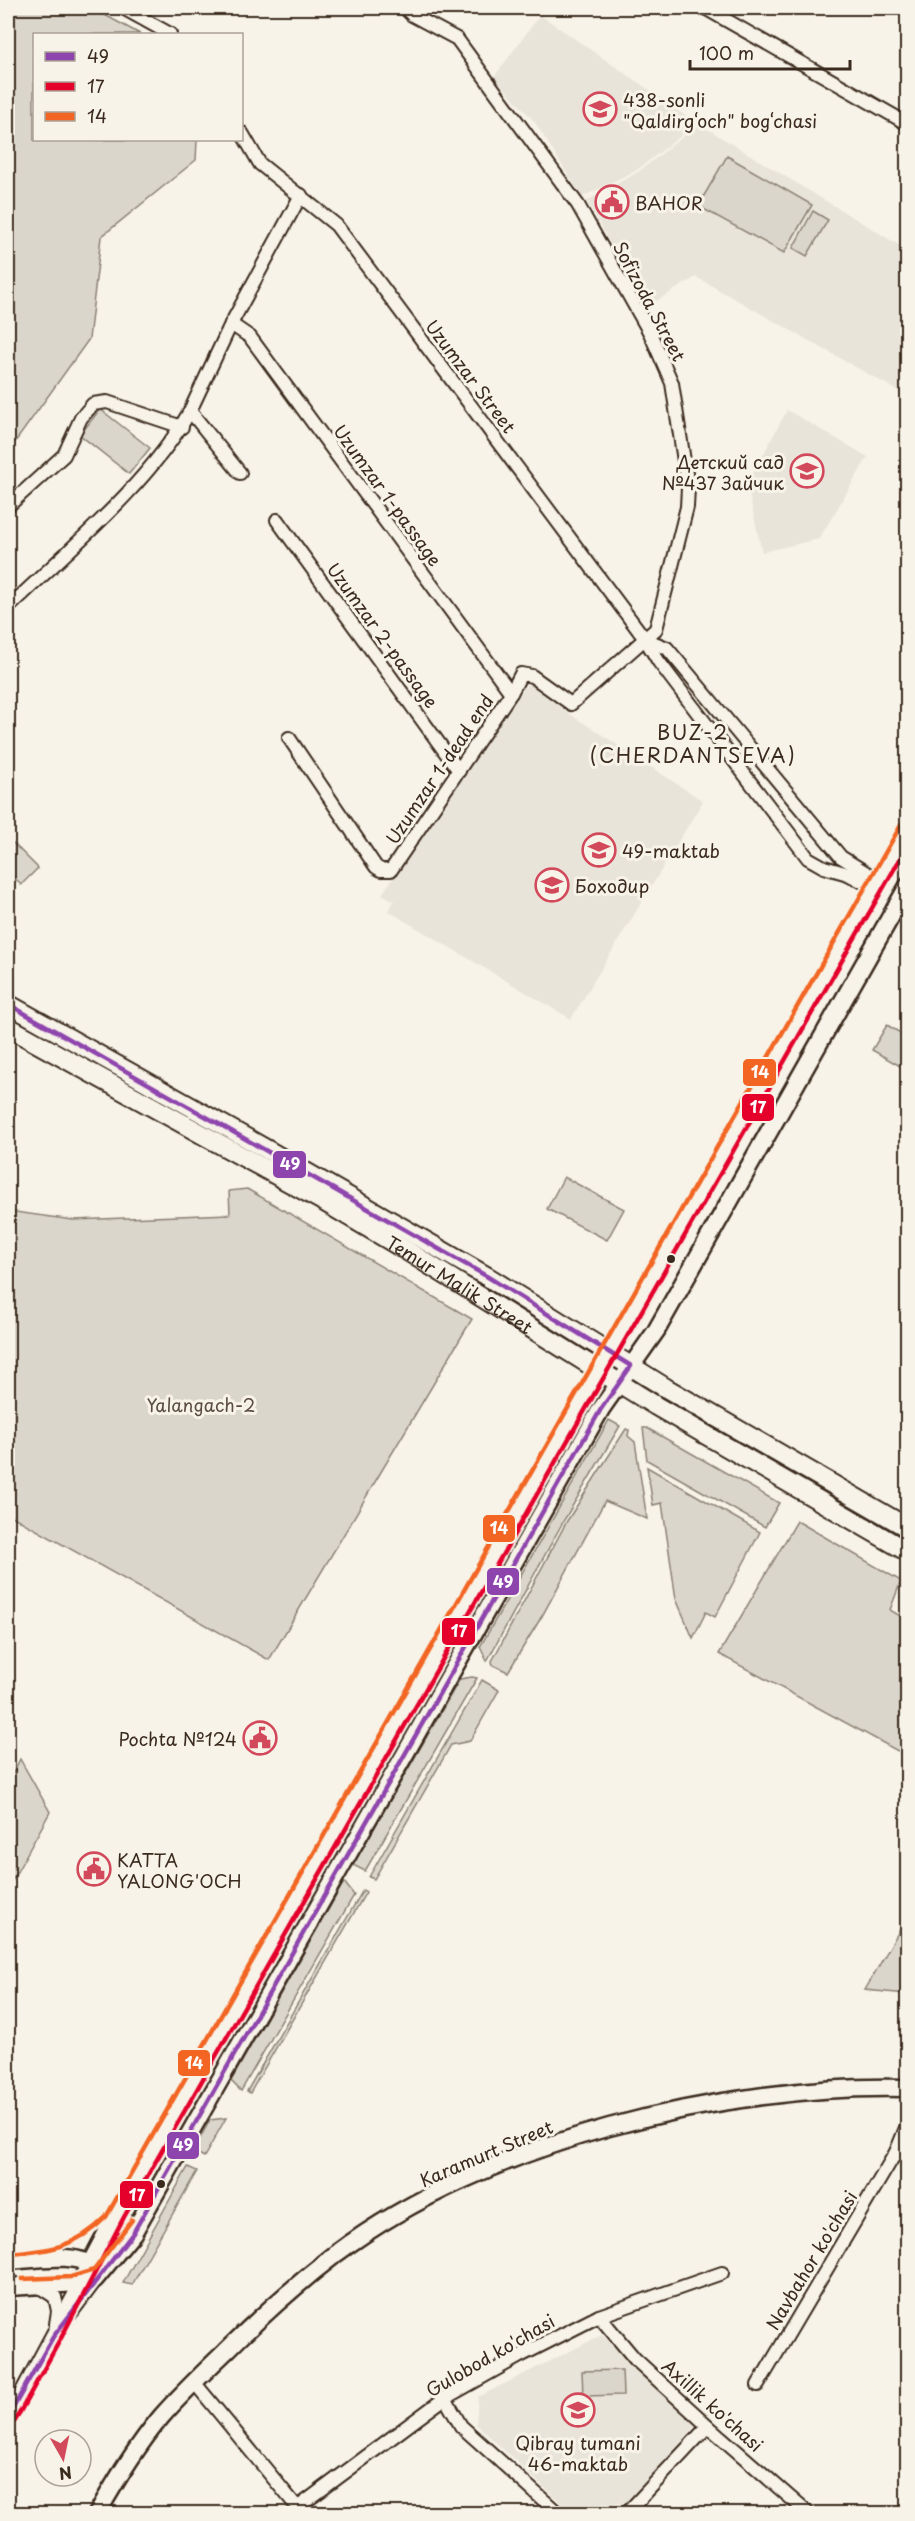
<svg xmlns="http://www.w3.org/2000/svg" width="915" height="2521" font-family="'Playpen Sans',sans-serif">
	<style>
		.built { fill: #e9e4d9 }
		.green { fill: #dbd6cb; stroke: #8b8074; stroke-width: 1.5 }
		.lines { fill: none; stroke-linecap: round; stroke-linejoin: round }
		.minor-casing { stroke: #3b2a1e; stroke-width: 16 }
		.major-casing { stroke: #3b2a1e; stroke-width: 21 }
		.highway-casing { stroke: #3b2a1e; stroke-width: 22 }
		.minor { stroke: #f7f3e8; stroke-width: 12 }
		.major { stroke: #f7f3e8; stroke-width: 16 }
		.highway { stroke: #f7f3e8; stroke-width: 18 }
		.bus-1-casing { stroke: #f7f3e8; stroke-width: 9 }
		.bus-2-casing { stroke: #f7f3e8; stroke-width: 9 }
		.bus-3-casing { stroke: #f7f3e8; stroke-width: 9 }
		.bus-1 { stroke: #8e44ad; stroke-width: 4.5 }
		.bus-2 { stroke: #e4002b; stroke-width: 4.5 }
		.bus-3 { stroke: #f26522; stroke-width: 4.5 }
		.bus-dot { fill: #3b2a1e; stroke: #f7f3e8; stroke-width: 2 }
		.labels { text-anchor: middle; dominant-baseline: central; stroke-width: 6; stroke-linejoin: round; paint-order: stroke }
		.poi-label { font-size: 18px; fill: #3b2a1e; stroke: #f7f3e8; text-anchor: start }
		.street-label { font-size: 18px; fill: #3b2a1e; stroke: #f7f3e8 }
		.park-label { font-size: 18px; fill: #5b4c41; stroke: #f7f3e8 }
		.neighbourhood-label { font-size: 20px; letter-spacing: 1.5px; fill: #3b2a1e; stroke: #f7f3e8 }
		.line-badge { stroke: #f7f3e8; stroke-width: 2 }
		.badge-label { font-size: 16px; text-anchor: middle; font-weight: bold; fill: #fff }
	</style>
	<rect width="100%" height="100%" fill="#f7f3e8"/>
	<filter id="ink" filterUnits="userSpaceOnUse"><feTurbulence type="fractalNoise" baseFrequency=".0167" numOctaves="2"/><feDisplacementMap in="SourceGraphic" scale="12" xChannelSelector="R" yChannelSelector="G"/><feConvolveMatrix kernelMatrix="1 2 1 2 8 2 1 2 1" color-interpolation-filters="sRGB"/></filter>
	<g filter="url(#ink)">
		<!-- built -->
		<g class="built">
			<path d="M540 15 661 98 696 124 637 170 582 197 534 121 494 77Z"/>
			<path d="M699 124 907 250V396L696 277 645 308 587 201 638 172Z"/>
			<path d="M787 410 868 457 819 539 762 552 747 485Z"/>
			<path d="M528 683 570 714 703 801 571 1019 388 911 394 901 382 894Z"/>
			<path d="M602 2335 695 2426 627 2503 565 2507 476 2424 478 2397Z"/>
		</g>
		<!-- green -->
		<g class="green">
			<path d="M8 8H92L140 34H34V140H197L196 160 101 237 89 339 8 452Z"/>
			<path d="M727 156 812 205 784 253 698 206Z"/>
			<path d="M813 211 828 220 807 256 793 248Z"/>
			<path d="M100 409 150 448 129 474 80 435Z"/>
			<path d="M10 840 38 868 21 885 8 870V842Z"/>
			<path d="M887 1025 907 1037V1070L872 1050Z"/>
			<path d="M564 1177 624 1209 607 1240 547 1209Z"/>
			<path d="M247 1189 472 1319 269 1660 8 1514V1211L73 1220 230 1214 229 1191Z"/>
			<path d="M609 1420 620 1426 564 1520 487 1661 480 1647Z"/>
			<path d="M643 1428H647L779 1503 765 1527 647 1460Z"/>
			<path d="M626 1429 629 1430 628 1436 635 1442 647 1519 605 1501 542 1616 508 1672 493 1665 492 1661 567 1521Z"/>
			<path d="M647 1467 760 1532 715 1617 706 1612 693 1638 676 1599 662 1503 653 1505Z"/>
			<path d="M797 1521 901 1581 890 1610 907 1620V1756L719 1654Z"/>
			<path d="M472 1677 477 1678 365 1871 353 1865 460 1679Z"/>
			<path d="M482 1680 499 1690 470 1741 451 1745 374 1879 369 1877Z"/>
			<path d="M20 1759 50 1812 8 1888V1783Z"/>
			<path d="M344 1882 354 1895 241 2091 231 2081Z"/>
			<path d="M363 1890 366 1892 250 2093 247 2091Z"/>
			<path d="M907 1917V1994L865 1990Z"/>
			<path d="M226 2118 204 2157 193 2151 210 2120Z"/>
			<path d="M188 2167 197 2171 132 2285 123 2283Z"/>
			<path d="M622 2370 623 2395 583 2396 582 2371Z"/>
		</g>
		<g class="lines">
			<!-- minor casing -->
			<g class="minor-casing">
				<g id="minor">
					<path d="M123 8 170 34"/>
					<path d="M705 8 908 124"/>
					<path d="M242 133 260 164 336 225 645 639 659 662 808 858 824 867 848 874 874 888"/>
					<path d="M231 324 250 337 511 693"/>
					<path d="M240 473 190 411 231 324 301 195"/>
					<path d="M8 506 64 455 81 418 93 404 107 402 182 427"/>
					<path d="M277 520 459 771"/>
					<path d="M8 608C68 550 149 484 190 411"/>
					<path d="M645 639 667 648 841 857 878 880"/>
					<path d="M289 738 376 867 381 870H391L511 693 521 674 532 676 571 704 656 629 687 507 688 487 672 383 650 333 578 205 457 39 412 15 405 8"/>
					<path d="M908 2123 896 2152 908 2158"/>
					<path d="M38 2286 55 2297 58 2311 56 2324"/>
					<path d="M72 2312 99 2276"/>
					<path d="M599 2316 635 2359 708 2426 809 2514"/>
					<path d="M194 2382 302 2513"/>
					<path d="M758 2385 896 2152"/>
					<path d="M445 2398 461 2426 559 2514"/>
					<path d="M8 2417 80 2283"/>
					<path d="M297 2508 445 2398 520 2356 599 2316 722 2273"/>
					<path d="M626 2514 708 2426"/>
				</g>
			</g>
			<!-- major casing -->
			<g class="major-casing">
				<g id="major">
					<path d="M8 2261C30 2260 82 2250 97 2270"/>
					<path d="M80 2283 117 2213 631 1317 908 829"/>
					<path d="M8 2287 80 2283 95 2279 133 2233 601 1409 656 1331 908 886"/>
					<path d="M97 2514C116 2480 136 2447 161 2417 181 2394 203 2373 225 2352 260 2317 298 2283 337 2253 485 2142 725 2083 908 2088"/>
				</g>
			</g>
			<!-- highway casing -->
			<g class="highway-casing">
				<g id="highway">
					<path d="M8 1004 266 1149 488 1277 666 1388 908 1528"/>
					<path id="s1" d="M8 1027 323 1201 404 1249 656 1406 908 1552"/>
				</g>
			</g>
			<!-- minor -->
			<use href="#minor" class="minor"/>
			<!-- major -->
			<use href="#major" class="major"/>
			<!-- highway -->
			<use href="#highway" class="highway"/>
			<!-- bus-1 casing -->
			<g class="bus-1-casing">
				<path id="bus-1" d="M8 1004 488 1277 631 1366 601 1409 133 2233 53 2337 8 2417"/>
			</g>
			<!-- bus-2 casing -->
			<g class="bus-2-casing">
				<path id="bus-2" d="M15 2421 60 2340 124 2217 908 845"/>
			</g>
			<!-- bus-3 casing -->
			<g class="bus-3-casing">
				<g id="bus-3">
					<path d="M8 2254C49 2251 75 2248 106 2217L901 825"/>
					<path d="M22 2279 71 2277 94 2270 132 2220"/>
				</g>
			</g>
			<!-- bus-1 -->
			<use href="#bus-1" class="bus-1"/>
			<!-- bus-2 -->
			<use href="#bus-2" class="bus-2"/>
			<!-- bus-3 -->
			<use href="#bus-3" class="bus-3"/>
		</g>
	</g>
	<!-- icons -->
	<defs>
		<g id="school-ring" transform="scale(1.725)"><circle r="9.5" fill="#f7f3e8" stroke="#d1495b" stroke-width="1.5"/><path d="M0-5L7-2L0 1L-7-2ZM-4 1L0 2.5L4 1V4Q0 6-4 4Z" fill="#d1495b"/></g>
		<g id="civic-ring" transform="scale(1.725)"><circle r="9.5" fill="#f7f3e8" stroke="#d1495b" stroke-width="1.5"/><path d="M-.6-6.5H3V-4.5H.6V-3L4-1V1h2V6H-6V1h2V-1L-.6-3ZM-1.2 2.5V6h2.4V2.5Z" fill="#d1495b"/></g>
	</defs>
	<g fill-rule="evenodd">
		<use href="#school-ring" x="600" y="109"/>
		<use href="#civic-ring" x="612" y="202"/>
		<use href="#school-ring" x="807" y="471"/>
		<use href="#school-ring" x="599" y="850"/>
		<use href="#school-ring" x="552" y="885"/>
		<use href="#civic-ring" x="260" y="1738"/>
		<use href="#civic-ring" x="94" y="1869"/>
		<use href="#school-ring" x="578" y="2410"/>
	</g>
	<!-- markers -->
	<g class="bus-dot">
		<circle cx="671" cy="1259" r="5"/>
		<circle cx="161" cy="2184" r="5"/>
	</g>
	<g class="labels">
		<!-- poi labels -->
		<g class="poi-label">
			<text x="623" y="99">438-sonli<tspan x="623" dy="21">"Qaldirg‘och" bog‘chasi</tspan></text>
			<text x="635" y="202">BAHOR</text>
			<text x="784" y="461" text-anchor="end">Детский сад<tspan x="784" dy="21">№437 Зайчик</tspan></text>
			<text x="622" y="850">49-maktab</text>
			<text x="575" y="885">Боходир</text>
			<text x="237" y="1738" text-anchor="end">Pochta №124</text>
			<text x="117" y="1859">KATTA<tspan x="117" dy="21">YALONG'OCH</tspan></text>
			<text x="578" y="2442" text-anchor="middle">Qibray tumani<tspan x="578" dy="21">46-maktab</tspan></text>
		</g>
		<!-- street labels -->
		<g class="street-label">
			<text transform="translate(650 301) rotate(62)">Sofizoda Street</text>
			<text transform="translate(471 376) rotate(53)">Uzumzаr Street</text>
			<text transform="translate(388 495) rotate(54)">Uzumzаr 1-passage</text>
			<text transform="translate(383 635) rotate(54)">Uzumzаr 2-passage</text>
			<text transform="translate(439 769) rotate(-56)">Uzumzаr 1-dead end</text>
			<text stroke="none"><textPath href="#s1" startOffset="520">Temur Malik Street</textPath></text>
			<text transform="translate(486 2153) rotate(-23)">Karamurt Street</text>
			<text transform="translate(811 2260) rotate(-59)">Navbahor ko'chasi</text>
			<text transform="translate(490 2355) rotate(-30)">Gulobod ko'chasi</text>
			<text transform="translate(713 2405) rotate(42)">Axillik ko'chasi</text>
		</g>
		<!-- park labels -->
		<g class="park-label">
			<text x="201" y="1404">Yalangach-2</text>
		</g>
		<!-- neighbourhood labels -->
		<g class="neighbourhood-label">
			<text x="693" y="732">BUZ-2<tspan x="693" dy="23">(CHERDANTSEVA)</tspan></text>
		</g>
	</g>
	<g class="line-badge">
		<rect x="742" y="1058" width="35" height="29" rx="6" fill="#f26522"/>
		<rect x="741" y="1093" width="34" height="29" rx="6" fill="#e4002b"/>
		<rect x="272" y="1150" width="35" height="29" rx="6" fill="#8e44ad"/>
		<rect x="482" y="1514" width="34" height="29" rx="6" fill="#f26522"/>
		<rect x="486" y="1567" width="34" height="29" rx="6" fill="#8e44ad"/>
		<rect x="441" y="1617" width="35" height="29" rx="6" fill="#e4002b"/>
		<rect x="177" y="2049" width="34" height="28" rx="6" fill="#f26522"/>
		<rect x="166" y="2131" width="34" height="29" rx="6" fill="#8e44ad"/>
		<rect x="119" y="2180" width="35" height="29" rx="6" fill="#e4002b"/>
	</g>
	<g class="badge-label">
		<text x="760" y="1078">14</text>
		<text x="758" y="1113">17</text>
		<text x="290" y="1170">49</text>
		<text x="499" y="1534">14</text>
		<text x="503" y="1588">49</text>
		<text x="459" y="1637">17</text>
		<text x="194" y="2069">14</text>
		<text x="183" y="2151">49</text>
		<text x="137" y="2201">17</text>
	</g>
	<!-- margin -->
	<rect width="915" height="2521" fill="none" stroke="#f7f3e8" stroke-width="30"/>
	<rect x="15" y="15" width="885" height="2491" fill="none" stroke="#3b2a1e" stroke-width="2" filter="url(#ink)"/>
	<!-- legend -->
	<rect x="33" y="33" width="210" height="108" fill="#f7f3e8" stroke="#aca397" stroke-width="1.5"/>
	<rect x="45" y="52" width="30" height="9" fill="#8e44ad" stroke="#aca397" stroke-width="1.5"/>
	<text x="87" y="63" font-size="18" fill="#3b2a1e">49</text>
	<rect x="45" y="82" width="30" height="9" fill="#e4002b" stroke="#aca397" stroke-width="1.5"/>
	<text x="87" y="93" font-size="18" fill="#3b2a1e">17</text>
	<rect x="45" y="112" width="30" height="9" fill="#f26522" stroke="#aca397" stroke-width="1.5"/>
	<text x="87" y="123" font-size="18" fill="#3b2a1e">14</text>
	<!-- north arrow -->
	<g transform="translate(63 2458) rotate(171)"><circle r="28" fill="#f7f3e8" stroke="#aca397" stroke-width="1.5"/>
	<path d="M0-4.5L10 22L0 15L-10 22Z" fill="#d1495b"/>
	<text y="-9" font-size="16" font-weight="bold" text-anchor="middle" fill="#3b2a1e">N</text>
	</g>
	<!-- scale -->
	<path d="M690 60v9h160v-9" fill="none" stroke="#3b2a1e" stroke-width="3"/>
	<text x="699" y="60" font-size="18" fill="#3b2a1e" stroke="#f7f3e8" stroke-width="4.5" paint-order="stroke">100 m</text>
</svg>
